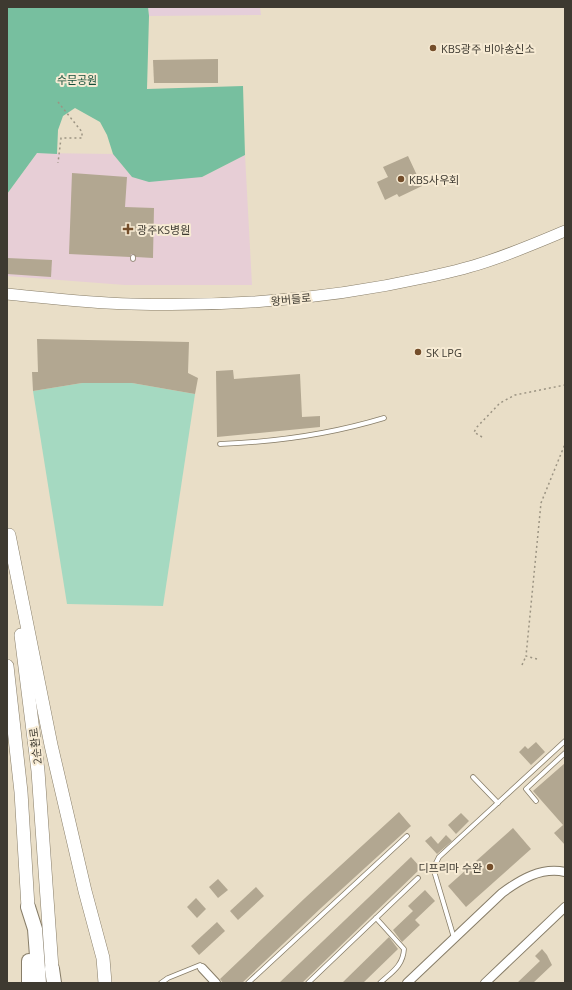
<svg xmlns="http://www.w3.org/2000/svg" width="572" height="990" font-family="'Open Sans','Noto Sans KR',sans-serif">
	<style>
		.industrial { fill: #e5ceda }
		.medical { fill: #e7ced6 }
		.green { fill: #a5d9c1 }
		.forest { fill: #77bf9f }
		.building { fill: #b2a791 }
		.lines { fill: none; stroke-linecap: round; stroke-linejoin: round }
		.service-casing { stroke: #877d68; stroke-width: 5.5 }
		.minor-casing { stroke: #877d68; stroke-width: 10 }
		.secondary-casing { stroke: #877d68; stroke-width: 12 }
		.trunk-casing { stroke: #877d68; stroke-width: 14 }
		.motorway-casing { stroke: #877d68; stroke-width: 16 }
		.path { stroke: #9c9483; stroke-width: 1.5; stroke-dasharray: 2 3; stroke-linecap: butt }
		.service { stroke: #fff; stroke-width: 4 }
		.minor { stroke: #fff; stroke-width: 8 }
		.secondary { stroke: #fff; stroke-width: 11 }
		.trunk { stroke: #fff; stroke-width: 13 }
		.motorway { stroke: #fff; stroke-width: 14 }
		.poi-dot { fill: #744e2b; stroke: #f7ebd4; stroke-width: 1.5 }
		.labels { text-anchor: middle; dominant-baseline: central; stroke-width: 4; stroke-linejoin: round; paint-order: stroke }
		.poi-label { font-size: 11px; fill: #3e3a31; stroke: #f7ebd4; text-anchor: start }
		.park-label { font-size: 11px; fill: #154e39; stroke: #f7ebd4 }
		.street-label { font-size: 11px; fill: #3e3a31; stroke: #f7ebd4 }
	</style>
	<rect width="100%" height="100%" fill="#e9dec7"/>
	<!-- industrial -->
	<path class="industrial" d="M148 7H260L261 15 149 16Z"/>
	<!-- medical -->
	<path class="medical" d="M37 153 113 154 132 177H202L245 155 252 285H125L7 276V194Z"/>
	<!-- green -->
	<path class="green" d="M82 383H132L195 394 163 606 67 604 33 391Z"/>
	<!-- forest -->
	<path class="forest" d="M7 7H148L149 16 147 89 243 86 245 155 202 177 149 182 132 177 113 154 107 135 100 122 75 108 63 116 58 130 57 154 37 153 7 194Z"/>
	<!-- building -->
	<g class="building">
		<path d="M218 59V83H154L153 60Z"/>
		<path d="M408 156 422 186 399 197 397 194 385 200 377 182 388 177 383 167Z"/>
		<path d="M72 173 127 177 125 207 154 208 153 258 136 257 133 254H131L130 257 69 254Z"/>
		<path d="M7 258 52 260 51 277 7 274Z"/>
		<path d="M37 339 189 342 188 373 198 378 195 394 132 383H82L33 391 32 372H38Z"/>
		<path d="M233 370 234 379 300 374 302 417 320 416V427L217 437 216 371Z"/>
		<path d="M536 742 545 752 531 765 519 752 525 746 528 749Z"/>
		<path d="M565 763V845L554 833 563 825 533 791Z"/>
		<path d="M399 812 411 826 321 908 242 983H223L220 979 305 898Z"/>
		<path d="M461 813 469 821 456 834 448 825Z"/>
		<path d="M513 828 531 849 466 907 448 886Z"/>
		<path d="M446 835 452 841 437 854 425 841 431 836 438 844Z"/>
		<path d="M411 857 421 868 302 983H279Z"/>
		<path d="M218 879 228 890 218 898 209 887Z"/>
		<path d="M256 887 264 896 238 920 230 911Z"/>
		<path d="M425 890 435 901 415 920 420 925 402 942 393 930 413 911 408 906Z"/>
		<path d="M196 898 206 909 197 918 187 907Z"/>
		<path d="M217 922 225 931 199 955 191 946Z"/>
		<path d="M389 937 398 949 363 983H342Z"/>
		<path d="M542 949 547 955 552 965 533 983H517L540 961 535 956Z"/>
	</g>
	<g class="lines">
		<!-- service casing -->
		<g class="service-casing">
			<g id="service">
				<path d="M133 259V257"/>
				<path d="M220 444C275 442 331 434 384 418"/>
				<path d="M473 777 498 803"/>
				<path d="M536 801 526 789 565 753"/>
				<path d="M376 918 404 949C403 966 392 972 380 983"/>
				<path d="M454 938 434 871 435 865 439 857 565 741"/>
				<path d="M161 983 168 978 200 965 202 968"/>
				<path d="M248 983 407 836"/>
				<path d="M308 983 418 878"/>
			</g>
		</g>
		<!-- minor casing -->
		<g class="minor-casing">
			<g id="minor">
				<path d="M202 968 216 983"/>
				<path d="M407 983 502 893C521 879 541 867 565 872"/>
				<path d="M485 983 565 907"/>
			</g>
		</g>
		<!-- secondary casing -->
		<g class="secondary-casing">
			<path id="secondary" d="M7 294C48 298 89 303 131 304 230 307 330 299 428 277 441 274 456 271 469 267 502 258 534 244 565 231"/>
		</g>
		<!-- trunk casing -->
		<g class="trunk-casing">
			<g id="trunk">
				<path d="M9 535 51 745 85 891 103 958 105 983"/>
				<path d="M21 635 38 771 52 969"/>
				<path d="M7 666 21 792 28 907"/>
			</g>
		</g>
		<!-- motorway casing -->
		<g class="motorway-casing">
			<g id="motorway">
				<path d="M28 907 35 929 39 983"/>
				<path d="M29 961V983"/>
				<path d="M52 969 54 983"/>
			</g>
		</g>
		<!-- path -->
		<g class="path">
			<path d="M58 102 82 132V138H61L58 163"/>
			<path d="M482 437 474 432 477 427 500 403 515 395 565 385"/>
			<path d="M537 659 526 656 541 503 565 444"/>
			<path d="M522 665 526 656"/>
		</g>
		<!-- service -->
		<use href="#service" class="service"/>
		<!-- minor -->
		<use href="#minor" class="minor"/>
		<!-- secondary -->
		<use href="#secondary" class="secondary"/>
		<!-- trunk -->
		<use href="#trunk" class="trunk"/>
		<!-- motorway -->
		<use href="#motorway" class="motorway"/>
	</g>
	<!-- markers -->
	<g class="poi-dot">
		<circle cx="433" cy="48" r="4"/>
		<circle cx="401" cy="179" r="4"/>
		<path d="M126 223h4v4h4v4h-4v4h-4v-4h-4v-4h4z"/>
		<circle cx="418" cy="352" r="4"/>
		<circle cx="490" cy="867" r="4"/>
	</g>
	<g class="labels">
		<!-- poi labels -->
		<g class="poi-label">
			<text x="441" y="48">KBS광주 비아송신소</text>
			<text x="409" y="179">KBS사우회</text>
			<text x="137" y="229">광주KS병원</text>
			<text x="426" y="352">SK LPG</text>
			<text x="482" y="867" text-anchor="end">디프리마 수완</text>
		</g>
		<!-- park labels -->
		<g class="park-label">
			<text x="77" y="79">수문공원</text>
		</g>
		<!-- street labels -->
		<g class="street-label">
			<text transform="translate(291 299) rotate(-6)">왕버들로</text>
			<text transform="translate(35 746) rotate(-97)">2순환로</text>
		</g>
	</g>
	<!-- border -->
	<rect width="572" height="990" fill="none" stroke="#3e3a31" stroke-width="16"/>
</svg>
